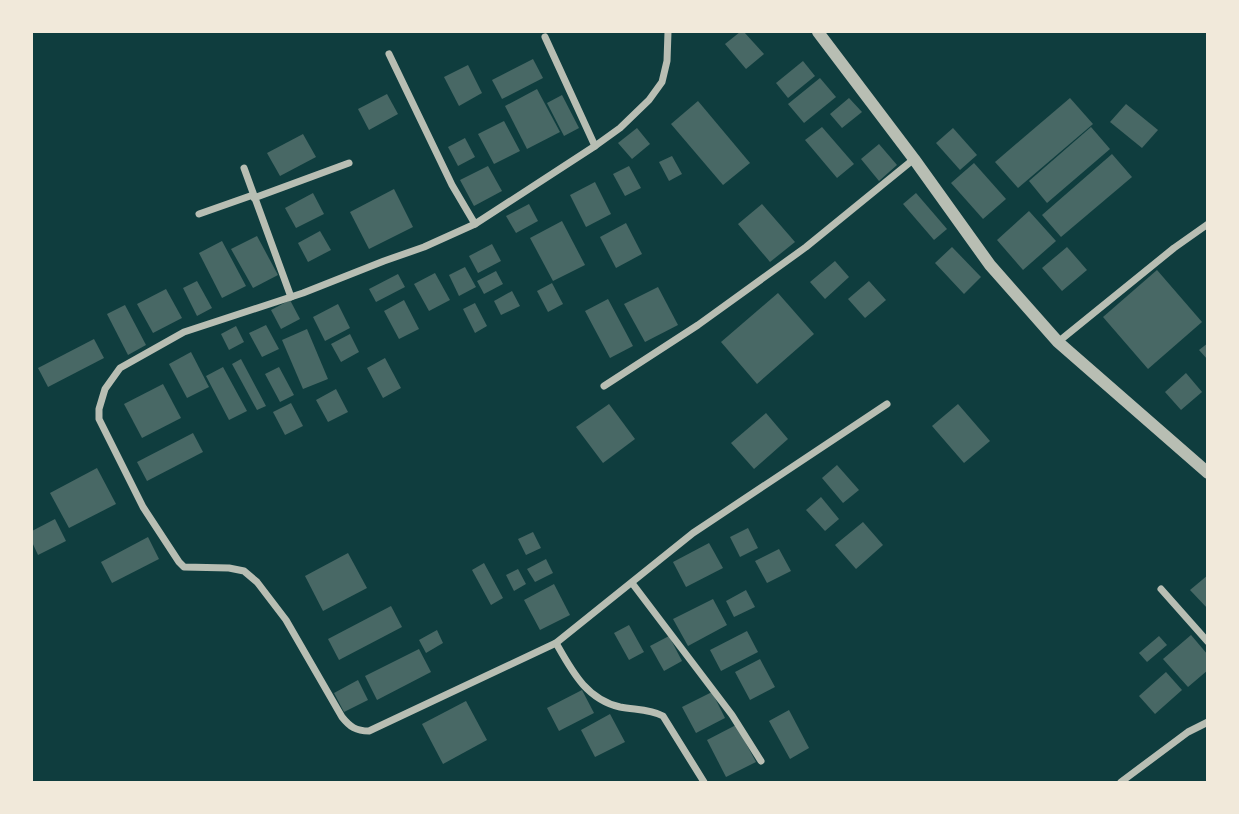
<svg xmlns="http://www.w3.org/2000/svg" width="1239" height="814" font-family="'Open Sans',sans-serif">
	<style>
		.building { fill: #486865 }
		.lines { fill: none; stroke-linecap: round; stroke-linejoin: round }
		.minor { stroke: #b8beb3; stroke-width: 7 }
		.tertiary { stroke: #b8beb3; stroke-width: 12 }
	</style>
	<rect width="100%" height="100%" fill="#0f3d3e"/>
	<!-- building -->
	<g class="building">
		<path d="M740 32H744L764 54 746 69 725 44Z"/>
		<path d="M533 59 543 78 502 99 492 80Z"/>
		<path d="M803 61 815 76 788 98 776 83Z"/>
		<path d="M468 65 482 93 459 106 444 77Z"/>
		<path d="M820 78 836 97 804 123 788 104Z"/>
		<path d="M537 89 560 132 527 149 505 106Z"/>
		<path d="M387 94 398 114 369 130 358 109Z"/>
		<path d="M562 95 579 128 564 136 547 103Z"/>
		<path d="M849 98 862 112 842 128 830 114Z"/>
		<path d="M1070 98 1093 124 1018 188 995 162Z"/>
		<path d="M698 101 750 163 723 185 671 124Z"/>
		<path d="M1126 104 1158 130 1142 148 1110 122Z"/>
		<path d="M504 121 520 151 494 164 478 134Z"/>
		<path d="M822 127 854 164 837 178 805 140Z"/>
		<path d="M1091 127 1110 149 1047 203 1029 181Z"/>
		<path d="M637 128 650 144 632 159 618 143Z"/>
		<path d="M953 128 977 155 960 170 936 143Z"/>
		<path d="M303 134 316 157 280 176 267 153Z"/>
		<path d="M465 138 475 157 458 166 448 147Z"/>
		<path d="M879 144 897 165 879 181 861 159Z"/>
		<path d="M1112 154 1132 177 1061 237 1042 215Z"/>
		<path d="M672 156 682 174 669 181 659 162Z"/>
		<path d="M974 163 1006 199 983 219 951 183Z"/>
		<path d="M488 166 502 191 474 206 460 180Z"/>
		<path d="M629 166 641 188 625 196 613 174Z"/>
		<path d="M595 182 611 214 586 227 570 195Z"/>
		<path d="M394 189 413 227 369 249 350 212Z"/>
		<path d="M313 193 324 214 296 228 285 208Z"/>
		<path d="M916 193 947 229 934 240 903 204Z"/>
		<path d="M529 204 538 221 516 233 506 216Z"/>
		<path d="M762 204 795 242 770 262 738 224Z"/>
		<path d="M1029 211 1056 241 1023 270 997 240Z"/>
		<path d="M562 221 585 265 553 281 530 238Z"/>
		<path d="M626 223 642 254 616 268 600 237Z"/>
		<path d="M320 231 331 250 308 262 298 243Z"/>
		<path d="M257 236 278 275 253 288 231 249Z"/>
		<path d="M222 241 246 286 222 298 199 253Z"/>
		<path d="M492 244 501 261 478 273 469 256Z"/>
		<path d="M952 247 981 277 964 294 935 263Z"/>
		<path d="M1067 247 1087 270 1062 291 1042 268Z"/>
		<path d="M835 261 849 277 825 299 810 282Z"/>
		<path d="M465 267 476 287 459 296 449 275Z"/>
		<path d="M1157 270 1202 322 1148 369 1103 317Z"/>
		<path d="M496 271 503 284 484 294 477 281Z"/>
		<path d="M435 273 450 300 429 311 414 284Z"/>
		<path d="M398 274 405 287 376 302 369 289Z"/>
		<path d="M197 281 212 308 197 316 183 288Z"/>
		<path d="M869 281 886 300 865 318 848 299Z"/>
		<path d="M552 283 563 304 548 312 537 291Z"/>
		<path d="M658 287 678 325 645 342 624 304Z"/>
		<path d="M166 289 182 318 153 333 137 304Z"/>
		<path d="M512 291 520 306 501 315 494 301Z"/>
		<path d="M778 293 814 334 757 384 721 342Z"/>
		<path d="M608 299 633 346 610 358 585 311Z"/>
		<path d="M290 300 300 319 281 329 271 310Z"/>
		<path d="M404 300 419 329 399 339 384 311Z"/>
		<path d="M475 303 487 326 475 333 463 309Z"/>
		<path d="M338 304 350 328 325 341 313 317Z"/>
		<path d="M125 305 146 345 128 355 107 314Z"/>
		<path d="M266 325 279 349 262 357 249 333Z"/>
		<path d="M236 326 244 342 229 350 221 334Z"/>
		<path d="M307 329 328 379 303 389 282 340Z"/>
		<path d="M350 334 359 352 341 362 331 344Z"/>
		<path d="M94 339 104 358 48 387 38 368Z"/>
		<path d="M1208 343V360L1199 350Z"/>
		<path d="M191 352 209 387 187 398 169 364Z"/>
		<path d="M385 358 401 388 383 398 367 368Z"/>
		<path d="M241 359 266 406 257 410 232 364Z"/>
		<path d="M223 367 247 411 229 420 206 376Z"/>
		<path d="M279 367 294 395 280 402 265 374Z"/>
		<path d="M1186 373 1202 392 1181 410 1165 392Z"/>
		<path d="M163 384 181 418 142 438 124 404Z"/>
		<path d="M336 389 348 412 328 422 316 400Z"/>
		<path d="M291 403 303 426 285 435 273 412Z"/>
		<path d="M609 404 635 439 603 463 576 427Z"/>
		<path d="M958 404 990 441 964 463 932 426Z"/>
		<path d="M766 413 788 439 754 469 731 443Z"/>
		<path d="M193 433 203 452 147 481 137 462Z"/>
		<path d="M837 465 859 490 843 503 822 478Z"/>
		<path d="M97 468 116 504 69 528 50 493Z"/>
		<path d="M821 497 839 519 825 531 806 510Z"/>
		<path d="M55 519 66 541 38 555 32 542V531Z"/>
		<path d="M863 522 883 545 856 569 835 545Z"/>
		<path d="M748 528 758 548 740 557 730 537Z"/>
		<path d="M533 532 541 548 526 555 518 539Z"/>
		<path d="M148 537 159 559 112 583 101 562Z"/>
		<path d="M709 543 723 568 686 587 673 562Z"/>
		<path d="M779 549 791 571 767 583 755 561Z"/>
		<path d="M348 553 367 588 323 611 305 576Z"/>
		<path d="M546 559 553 573 535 582 527 569Z"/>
		<path d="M484 563 503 598 491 605 472 570Z"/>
		<path d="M518 569 526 584 514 591 506 575Z"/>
		<path d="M1208 575V609L1190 590Z"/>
		<path d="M554 584 570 615 540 630 524 600Z"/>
		<path d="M746 590 755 607 734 617 726 601Z"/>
		<path d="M713 599 727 625 688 646 673 619Z"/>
		<path d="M391 606 402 627 339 660 328 639Z"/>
		<path d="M629 625 644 652 629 660 614 633Z"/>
		<path d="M437 630 443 643 426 653 419 640Z"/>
		<path d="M747 631 758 652 721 671 710 650Z"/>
		<path d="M1191 635 1208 655V670L1188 687 1163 659Z"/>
		<path d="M669 636 682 661 664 671 650 646Z"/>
		<path d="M1159 636 1167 645 1147 662 1139 653Z"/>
		<path d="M419 649 431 672 377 700 365 676Z"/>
		<path d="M760 659 775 687 750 700 735 672Z"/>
		<path d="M1166 672 1182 690 1155 714 1139 696Z"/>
		<path d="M358 680 368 700 344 712 334 693Z"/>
		<path d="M582 690 594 713 559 731 547 708Z"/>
		<path d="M712 692 725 718 696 733 682 707Z"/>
		<path d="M466 701 487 740 443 764 422 724Z"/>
		<path d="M789 710 809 748 790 759 769 721Z"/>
		<path d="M610 714 625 742 595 757 581 730Z"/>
		<path d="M736 725 756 762 726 777 707 740Z"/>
	</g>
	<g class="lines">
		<!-- minor -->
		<g class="minor">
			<path d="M668 32 667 61 662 82 649 100 620 128 595 146 475 224 424 247 384 261 303 293 184 332 120 368 105 389 99 409V419L143 507 179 562 184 567 229 568 244 571 257 582 286 620 342 717C350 727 356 731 369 731L556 643 693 533 887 404"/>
			<path d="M545 37 595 146"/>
			<path d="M389 54 452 185 475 224"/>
			<path d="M244 168 291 297"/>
			<path d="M254 198 349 163"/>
			<path d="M199 214 253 195"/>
			<path d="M1058 342 1174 248 1208 224"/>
			<path d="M604 386 698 325 806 247 914 159"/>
			<path d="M632 583 732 715 761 761"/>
			<path d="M1161 589 1208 642"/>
			<path d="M556 643C572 671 586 699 620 707 635 710 650 709 663 716L704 782"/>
			<path d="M1121 782 1188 732 1208 722"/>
		</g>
		<!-- tertiary -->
		<path class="tertiary" d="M818 32 914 159 990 265 1058 342 1208 473"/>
	</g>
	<!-- border -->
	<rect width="1239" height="814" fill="none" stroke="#f1e9da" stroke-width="66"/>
</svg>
